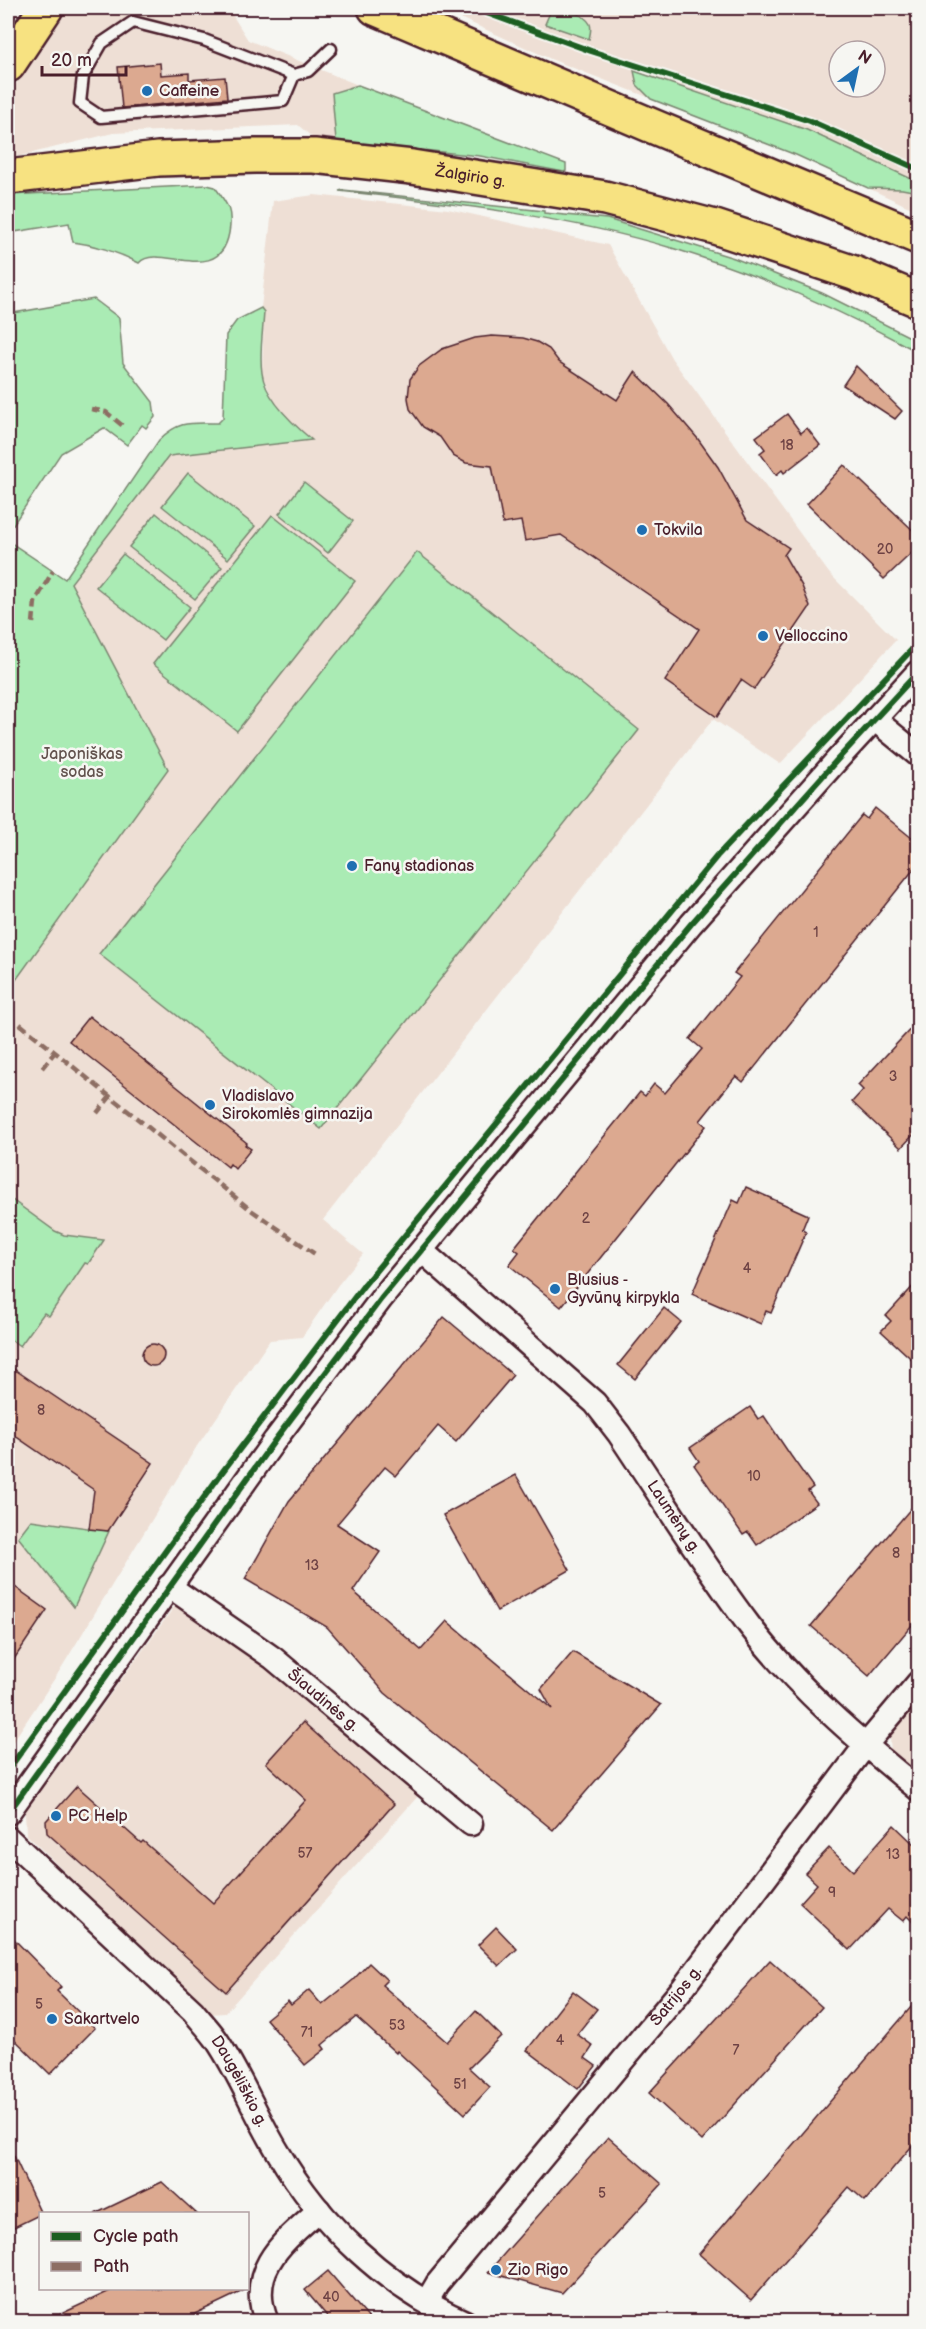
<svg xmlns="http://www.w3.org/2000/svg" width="926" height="2329" font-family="'Balsamiq Sans',sans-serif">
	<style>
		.built { fill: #eedfd5; fill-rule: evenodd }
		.green { fill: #aaebb4; stroke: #7a8570; stroke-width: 1.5 }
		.building { fill: #dca990; stroke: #4a1f2b; stroke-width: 1.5 }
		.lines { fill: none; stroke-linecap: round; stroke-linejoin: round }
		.service-casing { stroke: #4a1f2b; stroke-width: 15 }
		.minor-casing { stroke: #4a1f2b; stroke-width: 27 }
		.primary-casing { stroke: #4a1f2b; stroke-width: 38 }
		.trunk-casing { stroke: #4a1f2b; stroke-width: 38 }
		.service { stroke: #f6f6f2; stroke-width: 10 }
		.minor { stroke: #f6f6f2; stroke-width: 22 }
		.primary { stroke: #f7e281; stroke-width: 33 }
		.trunk { stroke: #f7e281; stroke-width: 33 }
		.quiet { stroke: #8d6e63; stroke-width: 4.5; stroke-dasharray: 9 4.5; stroke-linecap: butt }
		.cycleway-casing { stroke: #f6f6f2; stroke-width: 10 }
		.cycleway { stroke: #1b5e20; stroke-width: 6 }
		.poi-dot { fill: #1f6fb2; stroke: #f6f6f2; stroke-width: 2 }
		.labels { text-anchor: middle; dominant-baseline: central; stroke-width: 5; stroke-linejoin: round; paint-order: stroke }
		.number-label { font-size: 14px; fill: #6e4244 }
		.poi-label { font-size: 16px; fill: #4a1f2b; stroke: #f6f6f2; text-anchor: start }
		.street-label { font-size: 16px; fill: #4a1f2b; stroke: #f6f6f2 }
		.park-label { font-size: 16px; fill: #62524d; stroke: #f6f6f2 }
	</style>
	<rect width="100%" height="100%" fill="#f6f6f2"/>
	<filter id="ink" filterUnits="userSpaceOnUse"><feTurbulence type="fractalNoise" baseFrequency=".0167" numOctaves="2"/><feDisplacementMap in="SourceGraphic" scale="12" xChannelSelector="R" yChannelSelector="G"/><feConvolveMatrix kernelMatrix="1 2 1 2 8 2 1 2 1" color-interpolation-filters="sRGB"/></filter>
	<g filter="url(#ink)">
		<!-- built -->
		<g class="built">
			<path d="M66 8H228L248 40 358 85 332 94 336 141 314 139 298 125 113 133 8 159V96Z"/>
			<path d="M438 8H918V211L796 155 553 60ZM839 51H875V87H839Z"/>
			<path d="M314 195 448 209 608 245 672 359 829 573 896 640 780 764 713 719 323 1220 363 1254 338 1285 302 1337 270 1340 197 1446 57 1675 8 1749V991L168 769 71 583 169 456 311 440 291 422 273 399 262 375 264 312 261 308 273 201Z"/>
			<path d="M177 1603 285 1681 419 1795 225 2013 209 2014 26 1834 25 1812Z"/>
			<path d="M918 1699V1778L891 1757 890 1733Z"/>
		</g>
		<!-- green -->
		<g class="green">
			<path d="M552 8C563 7 585 14 590 24 592 29 590 34 589 39L545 24Z"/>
			<path d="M634 71 807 130 918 182V192L902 189 868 188 796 155 651 99 637 85Z"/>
			<path d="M358 85 566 164V171L564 172 480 156 336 141 332 93Z"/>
			<path d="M207 185 215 187C228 205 233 211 229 233 219 288 158 242 139 263 117 252 98 245 73 242L69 223 8 233V195Z"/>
			<path d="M343 190 544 211V213L607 219 734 258 822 293 918 341V352C841 310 760 275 675 249 566 216 452 203 339 191Z"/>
			<path d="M94 299 119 318 123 363 153 402 155 417 146 428 142 425 127 445 104 428 61 453 8 532V314Z"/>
			<path d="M261 308 264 312C263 331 259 354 262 373 265 398 294 425 312 440L169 456 71 583 168 769 8 991V541L65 579 159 440C179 420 191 423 218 423L223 418 226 335 237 320Z"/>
			<path d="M188 473 255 526 228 559 162 506Z"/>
			<path d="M304 482 353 521 328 553 279 514Z"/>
			<path d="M156 513 222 567 195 599 129 547Z"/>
			<path d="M272 515 355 581 237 731 153 664Z"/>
			<path d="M417 552 639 730 321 1129 99 954Z"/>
			<path d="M123 554 190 607 163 640 96 587Z"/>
			<path d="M8 1197 55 1231 64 1235 104 1240 88 1264 85 1263 49 1316 44 1313 20 1346 8 1338Z"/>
			<path d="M31 1520 109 1531 74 1607 18 1537Z"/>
		</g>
		<!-- building -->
		<g class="building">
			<path d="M160 63 161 75 189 73V80L225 77 227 98 122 108 118 67Z"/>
			<path d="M492 336 523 338 537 342 549 349 559 362 617 400 635 372 668 404 698 439 718 467 747 520 789 548 784 555 802 586 810 607 754 689 741 680 717 717 665 681 699 629 561 535 525 541 521 521 503 524 492 466 466 463 453 456 440 437 423 427 410 409 408 398 410 379 419 366 442 349 475 338Z"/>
			<path d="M856 366 902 411 895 419 843 385Z"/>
			<path d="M787 414 801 433 807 428 820 445 784 473 782 470 776 475 760 453 765 449 756 437Z"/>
			<path d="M844 465 918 535V547L884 579 807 504Z"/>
			<path d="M875 808 918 843V864L743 1082 736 1076 700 1121 706 1126 561 1307 509 1265 519 1252 514 1248 640 1092 645 1096 654 1084 665 1093 702 1049 690 1039 740 977 734 973 862 815 867 819Z"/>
			<path d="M89 1016 247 1143 245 1145 251 1149 235 1169 230 1164 228 1167 69 1041Z"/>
			<path d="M918 1021V1130L901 1148 852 1102 863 1090 858 1085Z"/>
			<path d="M746 1187 808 1215 802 1230 806 1232 771 1313 766 1311 761 1324 692 1294 733 1200 739 1203Z"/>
			<path d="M918 1281V1365L881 1331 891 1321 886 1316Z"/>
			<path d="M664 1308 681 1322 635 1379 618 1365Z"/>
			<path d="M444 1317 513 1375 456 1442 438 1426 396 1476 385 1467 337 1524 380 1552 353 1591 421 1650 447 1621 552 1709 541 1689 573 1652 661 1705 553 1830 385 1693 327 1627 245 1579 289 1501Z"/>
			<circle cx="153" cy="1355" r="11"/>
			<path d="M8 1365 153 1463 108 1531 89 1529 94 1490 8 1431Z"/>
			<path d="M750 1407 758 1419 764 1416 791 1456 813 1487 808 1491 817 1503 757 1545 748 1532 743 1535 694 1465 699 1461 690 1448Z"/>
			<path d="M516 1475 570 1570 497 1611 443 1515Z"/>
			<path d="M918 1500V1618L869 1676 811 1626Z"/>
			<path d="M8 1582 47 1610 8 1668Z"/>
			<path d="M303 1722 394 1804 226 1992 47 1833 46 1821 77 1786 141 1843 143 1841 213 1903 306 1800 266 1763Z"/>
			<path d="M894 1825 918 1848V1927L907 1916 903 1921 888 1909 850 1950 800 1903 817 1884 805 1873 829 1848 853 1871Z"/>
			<path d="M496 1927 517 1949 499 1966 478 1945Z"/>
			<path d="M8 1933 61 1987 57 1991 95 2028 50 2074 8 2033Z"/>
			<path d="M770 1960 822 2007 702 2141 649 2093Z"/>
			<path d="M369 1963 387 1980 382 1985 447 2042 476 2011 501 2036 469 2068 490 2087 465 2114 397 2051 396 2053 356 2017 322 2045 325 2049 305 2065 266 2019 288 2001 291 2005 309 1990 322 2005 353 1980Z"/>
			<path d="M573 1991 597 2009 577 2034 593 2046 585 2058 596 2066 578 2089 527 2050Z"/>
			<path d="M918 1999V2139L865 2201 849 2187 751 2300 699 2254Z"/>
			<path d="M608 2137 662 2184 562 2293 488 2272Z"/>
			<path d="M8 2143 41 2214 8 2230Z"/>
			<path d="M162 2182 197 2214H95Z"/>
			<path d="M328 2271 372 2322H332L305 2290Z"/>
			<path d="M114 2289H247L178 2322H44Z"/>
		</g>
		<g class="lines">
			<!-- service casing -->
			<g class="service-casing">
				<path id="service" d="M294 75 283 101 101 117 80 103 83 76 102 43 133 22 204 40 294 75 308 71 331 49"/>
			</g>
			<!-- minor casing -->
			<g class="minor-casing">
				<g id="minor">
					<path d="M874 719 918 755"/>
					<path id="s1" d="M422 1251 595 1403 619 1434C662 1498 703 1564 749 1625 797 1688 858 1740 918 1789"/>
					<path id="s2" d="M169 1586 273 1658 471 1824"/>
					<path d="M8 1813 275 1440 381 1299 691 924 837 760 918 672"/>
					<path id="s3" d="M8 1838 193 2011C200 2020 209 2029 216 2039 240 2074 256 2116 278 2152 320 2224 387 2288 465 2322"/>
					<path id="s4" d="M427 2301 437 2284 682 1989 865 1746 918 1683"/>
					<path d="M267 2322C245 2270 284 2241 319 2210"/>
				</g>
			</g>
			<!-- primary casing -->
			<g class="primary-casing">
				<g id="primary">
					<path d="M375 8 657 128 918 237"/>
					<path id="s5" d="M8 177 158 159 255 156H314L412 167 605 198 715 227 854 273 918 300"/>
				</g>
			</g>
			<!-- trunk casing -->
			<g class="trunk-casing">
				<path id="trunk" d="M8 65 46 8"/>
			</g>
			<!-- service -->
			<use href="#service" class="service"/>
			<!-- minor -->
			<use href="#minor" class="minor"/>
			<!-- primary -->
			<use href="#primary" class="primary"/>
			<!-- trunk -->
			<use href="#trunk" class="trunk"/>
			<!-- quiet -->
			<g class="quiet">
				<path d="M91 409 106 412 123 426"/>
				<path d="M33 623 35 602 53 571"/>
				<path d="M20 1024 251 1210 315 1254"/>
				<path d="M42 1068 55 1052"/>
				<path d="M97 1113 110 1097"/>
			</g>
			<!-- cycleway casing -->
			<g class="cycleway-casing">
				<g id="cycleway">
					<path d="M473 8 591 51 810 121 918 169"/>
					<path d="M8 1770 223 1471 364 1285 717 856 918 643"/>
					<path d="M8 1813 275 1440 381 1299 691 924 837 760 918 672"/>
				</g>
			</g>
			<!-- cycleway -->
			<use href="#cycleway" class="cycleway"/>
		</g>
	</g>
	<!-- markers -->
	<g class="poi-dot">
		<circle cx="147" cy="91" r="6"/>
		<circle cx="642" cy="530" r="6"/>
		<circle cx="763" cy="636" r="6"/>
		<circle cx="352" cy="866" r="6"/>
		<circle cx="210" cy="1105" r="6"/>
		<circle cx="555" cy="1289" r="6"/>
		<circle cx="56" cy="1816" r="6"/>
		<circle cx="52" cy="2019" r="6"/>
		<circle cx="496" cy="2270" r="6"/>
	</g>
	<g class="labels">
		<!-- number labels -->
		<g class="number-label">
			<text x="787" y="445">18</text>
			<text x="885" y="549">20</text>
			<text x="816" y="932">1</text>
			<text x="893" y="1076">3</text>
			<text x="586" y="1218">2</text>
			<text x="747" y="1268">4</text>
			<text x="41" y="1410">8</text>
			<text x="754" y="1476">10</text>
			<text x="896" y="1553">8</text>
			<text x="312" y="1565">13</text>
			<text x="305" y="1853">57</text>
			<text x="893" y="1854">13</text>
			<text x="832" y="1892">9</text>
			<text x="39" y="2004">5</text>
			<text x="397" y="2025">53</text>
			<text x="307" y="2032">71</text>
			<text x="560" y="2040">4</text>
			<text x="736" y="2050">7</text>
			<text x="460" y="2084">51</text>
			<text x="602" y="2193">5</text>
			<text x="331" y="2297">40</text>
		</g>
		<!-- poi labels -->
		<g class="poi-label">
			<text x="159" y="91">Caffeine</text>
			<text x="654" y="530">Tokvila</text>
			<text x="775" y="636">Velloccino</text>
			<text x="364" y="866">Fanų stadionas</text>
			<text x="222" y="1096">Vladislavo<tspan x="222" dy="18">Sirokomlės gimnazija</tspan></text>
			<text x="567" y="1280">Blusius -<tspan x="567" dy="18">Gyvūnų kirpykla</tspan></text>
			<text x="68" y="1816">PC Help</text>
			<text x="64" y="2019">Sakartvelo</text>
			<text x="508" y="2270">Zio Rigo</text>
		</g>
		<!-- street labels -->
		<g class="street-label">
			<text stroke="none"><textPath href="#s5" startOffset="465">Žalgirio g.</textPath></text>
			<text stroke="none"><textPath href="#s1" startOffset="369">Laumėnų g.</textPath></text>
			<text stroke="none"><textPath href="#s2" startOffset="192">Šiaudinės g.</textPath></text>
			<text stroke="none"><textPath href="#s4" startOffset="394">Šatrijos g.</textPath></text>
			<text stroke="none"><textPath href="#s3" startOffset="338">Daugėliškio g.</textPath></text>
		</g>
		<!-- park labels -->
		<g class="park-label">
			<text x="82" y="754">Japoniškas<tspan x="82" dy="18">sodas</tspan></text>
		</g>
	</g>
	<!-- margin -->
	<rect width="926" height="2329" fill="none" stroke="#f6f6f2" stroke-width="30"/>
	<rect x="15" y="15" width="896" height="2299" fill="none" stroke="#4a1f2b" stroke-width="2" filter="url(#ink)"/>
	<!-- legend -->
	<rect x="39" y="2212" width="210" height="78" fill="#f6f6f2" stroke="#b1a0a2" stroke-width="1.5"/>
	<rect x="51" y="2232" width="30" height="9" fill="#1b5e20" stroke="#b1a0a2" stroke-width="1.5"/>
	<text x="93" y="2242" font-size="18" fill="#4a1f2b">Cycle path</text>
	<rect x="51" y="2262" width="30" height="9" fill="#8d6e63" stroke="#b1a0a2" stroke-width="1.5"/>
	<text x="93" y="2272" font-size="18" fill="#4a1f2b">Path</text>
	<!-- north arrow -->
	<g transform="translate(857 69) rotate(33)"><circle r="28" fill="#f6f6f2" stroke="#b1a0a2" stroke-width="1.5"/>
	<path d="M0-4.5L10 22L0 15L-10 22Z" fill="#1f6fb2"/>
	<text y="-9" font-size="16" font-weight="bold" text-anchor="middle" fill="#4a1f2b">N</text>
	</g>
	<!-- scale -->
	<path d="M42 66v9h84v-9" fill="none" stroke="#4a1f2b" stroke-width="3"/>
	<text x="51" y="66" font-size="18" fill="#4a1f2b" stroke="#f6f6f2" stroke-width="4.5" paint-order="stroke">20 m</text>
</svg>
